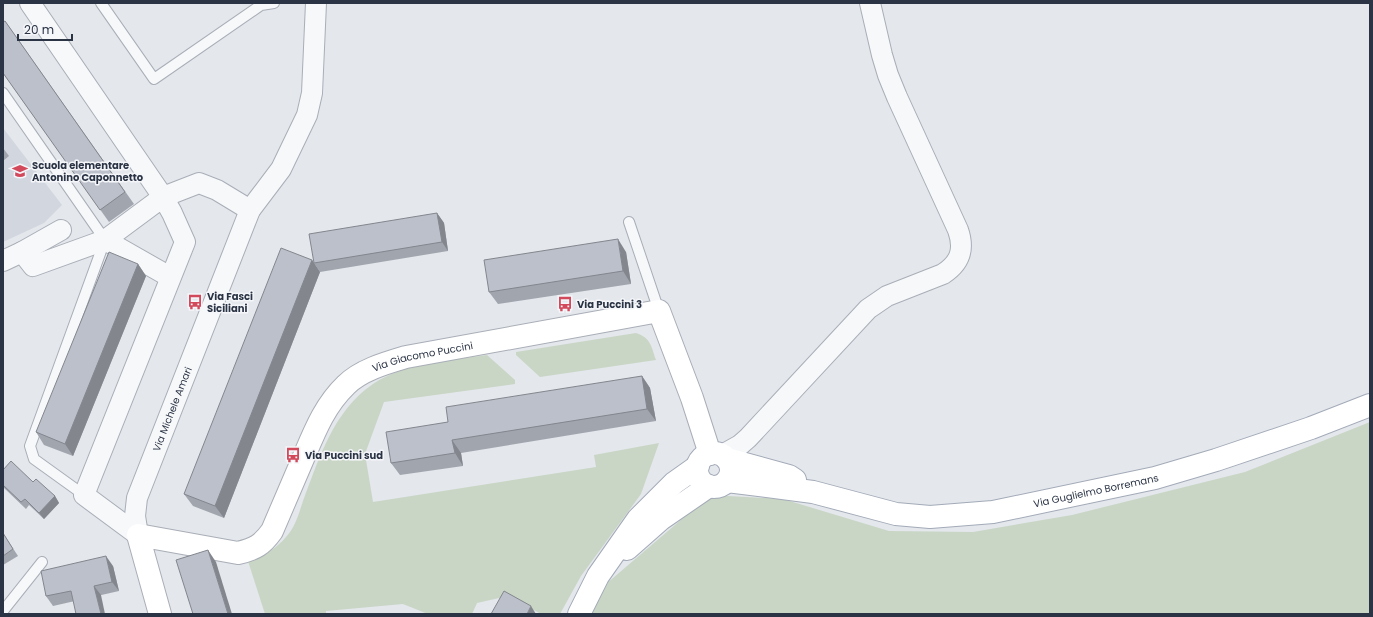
<svg xmlns="http://www.w3.org/2000/svg" width="1373" height="617" font-family="Poppins,sans-serif">
	<style>
		.built { fill: #d2d6de }
		.green { fill: #c9d6c5 }
		.lines { fill: none; stroke-linecap: round; stroke-linejoin: round }
		.service-casing { stroke: #a9aeb7; stroke-width: 12 }
		.minor-casing { stroke: #a9aeb7; stroke-width: 22 }
		.secondary-casing { stroke: #a9aeb7; stroke-width: 24 }
		.primary-casing { stroke: #a3abb8; stroke-width: 24 }
		.service { stroke: #f7f8fa; stroke-width: 10 }
		.minor { stroke: #f7f8fa; stroke-width: 20 }
		.secondary { stroke: #fff; stroke-width: 22 }
		.primary { stroke: #fff; stroke-width: 22 }
		.wall { fill: #a1a5ae }
		.shaded-wall { fill: #83868d }
		.building { fill: #bbc0ca; stroke: #83868d }
		.labels { text-anchor: middle; dominant-baseline: central; stroke-width: 3; stroke-linejoin: round; paint-order: stroke }
		.poi-label { font-size: 10px; font-weight: bold; fill: #2b3445; stroke: #f4f6f9; text-anchor: start }
		.street-label { font-size: 10px; fill: #2b3445; stroke: #f4f6f9 }
	</style>
	<rect width="100%" height="100%" fill="#e4e7ec"/>
	<!-- built -->
	<path class="built" d="M3 128 62 205 44 223 3 242Z"/>
	<!-- green -->
	<g class="green">
		<path d="M636 333C651 338 651 346 656 360L540 377 516 355V352Z"/>
		<path d="M487 355 515 380V384L384 402 365 454 373 502 596 467 594 455 659 443 641 494 581 576 560 614H541L508 596 477 603 472 614H428L403 604 326 611V614H265L248 561C263 556 276 549 286 537 295 528 299 513 303 501 319 459 333 411 373 384 406 362 448 361 487 355Z"/>
		<path d="M1370 422V614H590L606 584 710 495 783 499 889 531 973 532 1072 515 1245 472Z"/>
	</g>
	<g class="lines">
		<!-- service casing -->
		<g class="service-casing">
			<g id="service">
				<path d="M101 3 154 79 261 5 274 3"/>
				<path d="M3 93 105 240 30 446 34 459 84 495"/>
				<path d="M629 222 659 311"/>
				<path d="M3 611 42 562"/>
			</g>
		</g>
		<!-- minor casing -->
		<g class="minor-casing">
			<g id="minor">
				<path d="M30 3 163 197 199 183 217 190 250 210"/>
				<path d="M105 240 163 197 172 213 185 242 84 495 138 535"/>
				<path d="M22 252 61 230"/>
				<path d="M3 261 22 252 33 266 105 240 170 277"/>
				<path d="M722 455 740 445 748 438 868 309 887 296 943 274C960 263 965 250 958 230L897 97 888 75 882 55 870 3"/>
				<path id="s1" d="M138 535 135 516 137 498 250 210 281 169 307 115 312 93 316 3"/>
			</g>
		</g>
		<!-- secondary casing -->
		<g class="secondary-casing">
			<g id="secondary">
				<path id="s2" d="M160 614 138 535 238 553C255 549 262 545 272 531 282 508 292 484 302 461 314 433 324 406 346 385 361 370 386 363 406 357L659 311 692 398 710 454"/>
			</g>
		</g>
		<!-- primary casing -->
		<g class="primary-casing">
			<g id="primary">
				<circle cx="714" cy="470" r="17"/>
				<path d="M727 459 789 476 795 480"/>
				<path id="s3" d="M727 481 813 492 896 514 930 517 993 512 1155 478 1216 460 1311 428 1370 405"/>
				<path d="M627 549 661 519 709 486"/>
				<path d="M579 614 598 576 638 519 674 483 698 466"/>
			</g>
		</g>
		<!-- service -->
		<use href="#service" class="service"/>
		<!-- minor -->
		<use href="#minor" class="minor"/>
		<!-- secondary -->
		<use href="#secondary" class="secondary"/>
		<!-- primary -->
		<use href="#primary" class="primary"/>
	</g>
	<!-- wall -->
	<g class="wall">
		<path d="M5 21 134 204 109 222 3 73Z"/>
		<path d="M3 148 9 156 3 161Z"/>
		<path d="M437 213 444 223 448 251 320 272 314 263Z"/>
		<path d="M626 252 631 284 498 304 489 292Z"/>
		<path d="M312 260 320 272 224 518 193 506 184 494Z"/>
		<path d="M138 264 146 276 73 456 44 445 36 432Z"/>
		<path d="M642 376 650 388 656 421 461 453 463 466 400 475 391 463 448 422Z"/>
		<path d="M3 470 33 482 55 496 59 503 44 519 29 505 26 509 3 487Z"/>
		<path d="M3 533 18 556 3 565Z"/>
		<path d="M113 566 119 591 53 606 46 596Z"/>
	</g>
	<!-- shaded-wall -->
	<g class="shaded-wall">
		<path d="M437 213 444 223 448 251 442 242Z"/>
		<path d="M618 239 626 252 631 284 623 271Z"/>
		<path d="M312 260 320 272 224 518 215 506Z"/>
		<path d="M138 264 146 276 73 456 65 444Z"/>
		<path d="M642 376 650 388 656 421 647 409Z"/>
		<path d="M452 440 461 453 463 466 455 453Z"/>
		<path d="M55 496 59 503 44 519 39 513Z"/>
		<path d="M208 550 216 562 232 614H228Z"/>
		<path d="M106 556 113 566 119 591 112 582Z"/>
		<path d="M94 586 101 595 105 614H101Z"/>
		<path d="M531 606 536 614H527Z"/>
	</g>
	<!-- building -->
	<g class="building">
		<path d="M5 21 125 192 100 210 3 73V22Z"/>
		<path d="M437 213 442 242 314 263 309 234Z"/>
		<path d="M618 239 623 271 489 292 484 260Z"/>
		<path d="M281 248 312 260 215 506 184 494Z"/>
		<path d="M109 252 138 264 65 444 36 432Z"/>
		<path d="M642 376 647 409 452 440 455 453 391 463 386 432 448 422 446 407Z"/>
		<path d="M11 461 33 482 36 479 55 496 39 513 25 499 21 502 3 485V470Z"/>
		<path d="M3 533 13 549 3 556Z"/>
		<path d="M208 550 228 614H193L176 560Z"/>
		<path d="M106 556 112 582 94 586 101 614H76L71 591 46 596 41 571Z"/>
		<path d="M504 591 531 606 527 614H491Z"/>
	</g>
	<!-- icons -->
	<defs>
		<g id="school-bare" transform="scale(1.2)"><path d="M0-5L7-2L0 1L-7-2ZM-4 1L0 2.5L4 1V4Q0 6-4 4Z" fill="#d1495b" stroke="#f4f6f9" stroke-width="2.5" paint-order="stroke"/></g>
		<g id="bus-bare" transform="scale(1.2)"><path d="M-5-6H5V4H4V6H2V4H-2V6H-4V4H-5ZM-3.5-4V0h7V-4ZM-3.5 1.2v1.5H-2V1.2ZM2 1.2v1.5H3.5V1.2Z" fill="#d1495b" stroke="#f4f6f9" stroke-width="2.5" paint-order="stroke"/></g>
	</defs>
	<g fill-rule="evenodd">
		<use href="#school-bare" x="20" y="171"/>
		<use href="#bus-bare" x="195" y="302"/>
		<use href="#bus-bare" x="565" y="304"/>
		<use href="#bus-bare" x="293" y="455"/>
	</g>
	<g class="labels">
		<!-- poi labels -->
		<g class="poi-label">
			<text x="32" y="165">Scuola elementare<tspan x="32" dy="12">Antonino Caponnetto</tspan></text>
			<text x="207" y="296">Via Fasci<tspan x="207" dy="12">Siciliani</tspan></text>
			<text x="577" y="304">Via Puccini 3</text>
			<text x="305" y="455">Via Puccini sud</text>
		</g>
		<!-- street labels -->
		<g class="street-label">
			<text stroke="none"><textPath href="#s2" startOffset="473">Via Giacomo Puccini</textPath></text>
			<text stroke="none"><textPath href="#s1" startOffset="133">Via Michele Amari</textPath></text>
			<text stroke="none"><textPath href="#s3" startOffset="375">Via Guglielmo Borremans</textPath></text>
		</g>
	</g>
	<!-- border -->
	<rect width="1373" height="617" fill="none" stroke="#2b3445" stroke-width="8"/>
	<!-- scale -->
	<path d="M18 34v6h54v-6" fill="none" stroke="#2b3445" stroke-width="2"/>
	<text x="24" y="34" font-size="12" fill="#2b3445" stroke="#f4f6f9" stroke-width="3" paint-order="stroke">20 m</text>
</svg>
